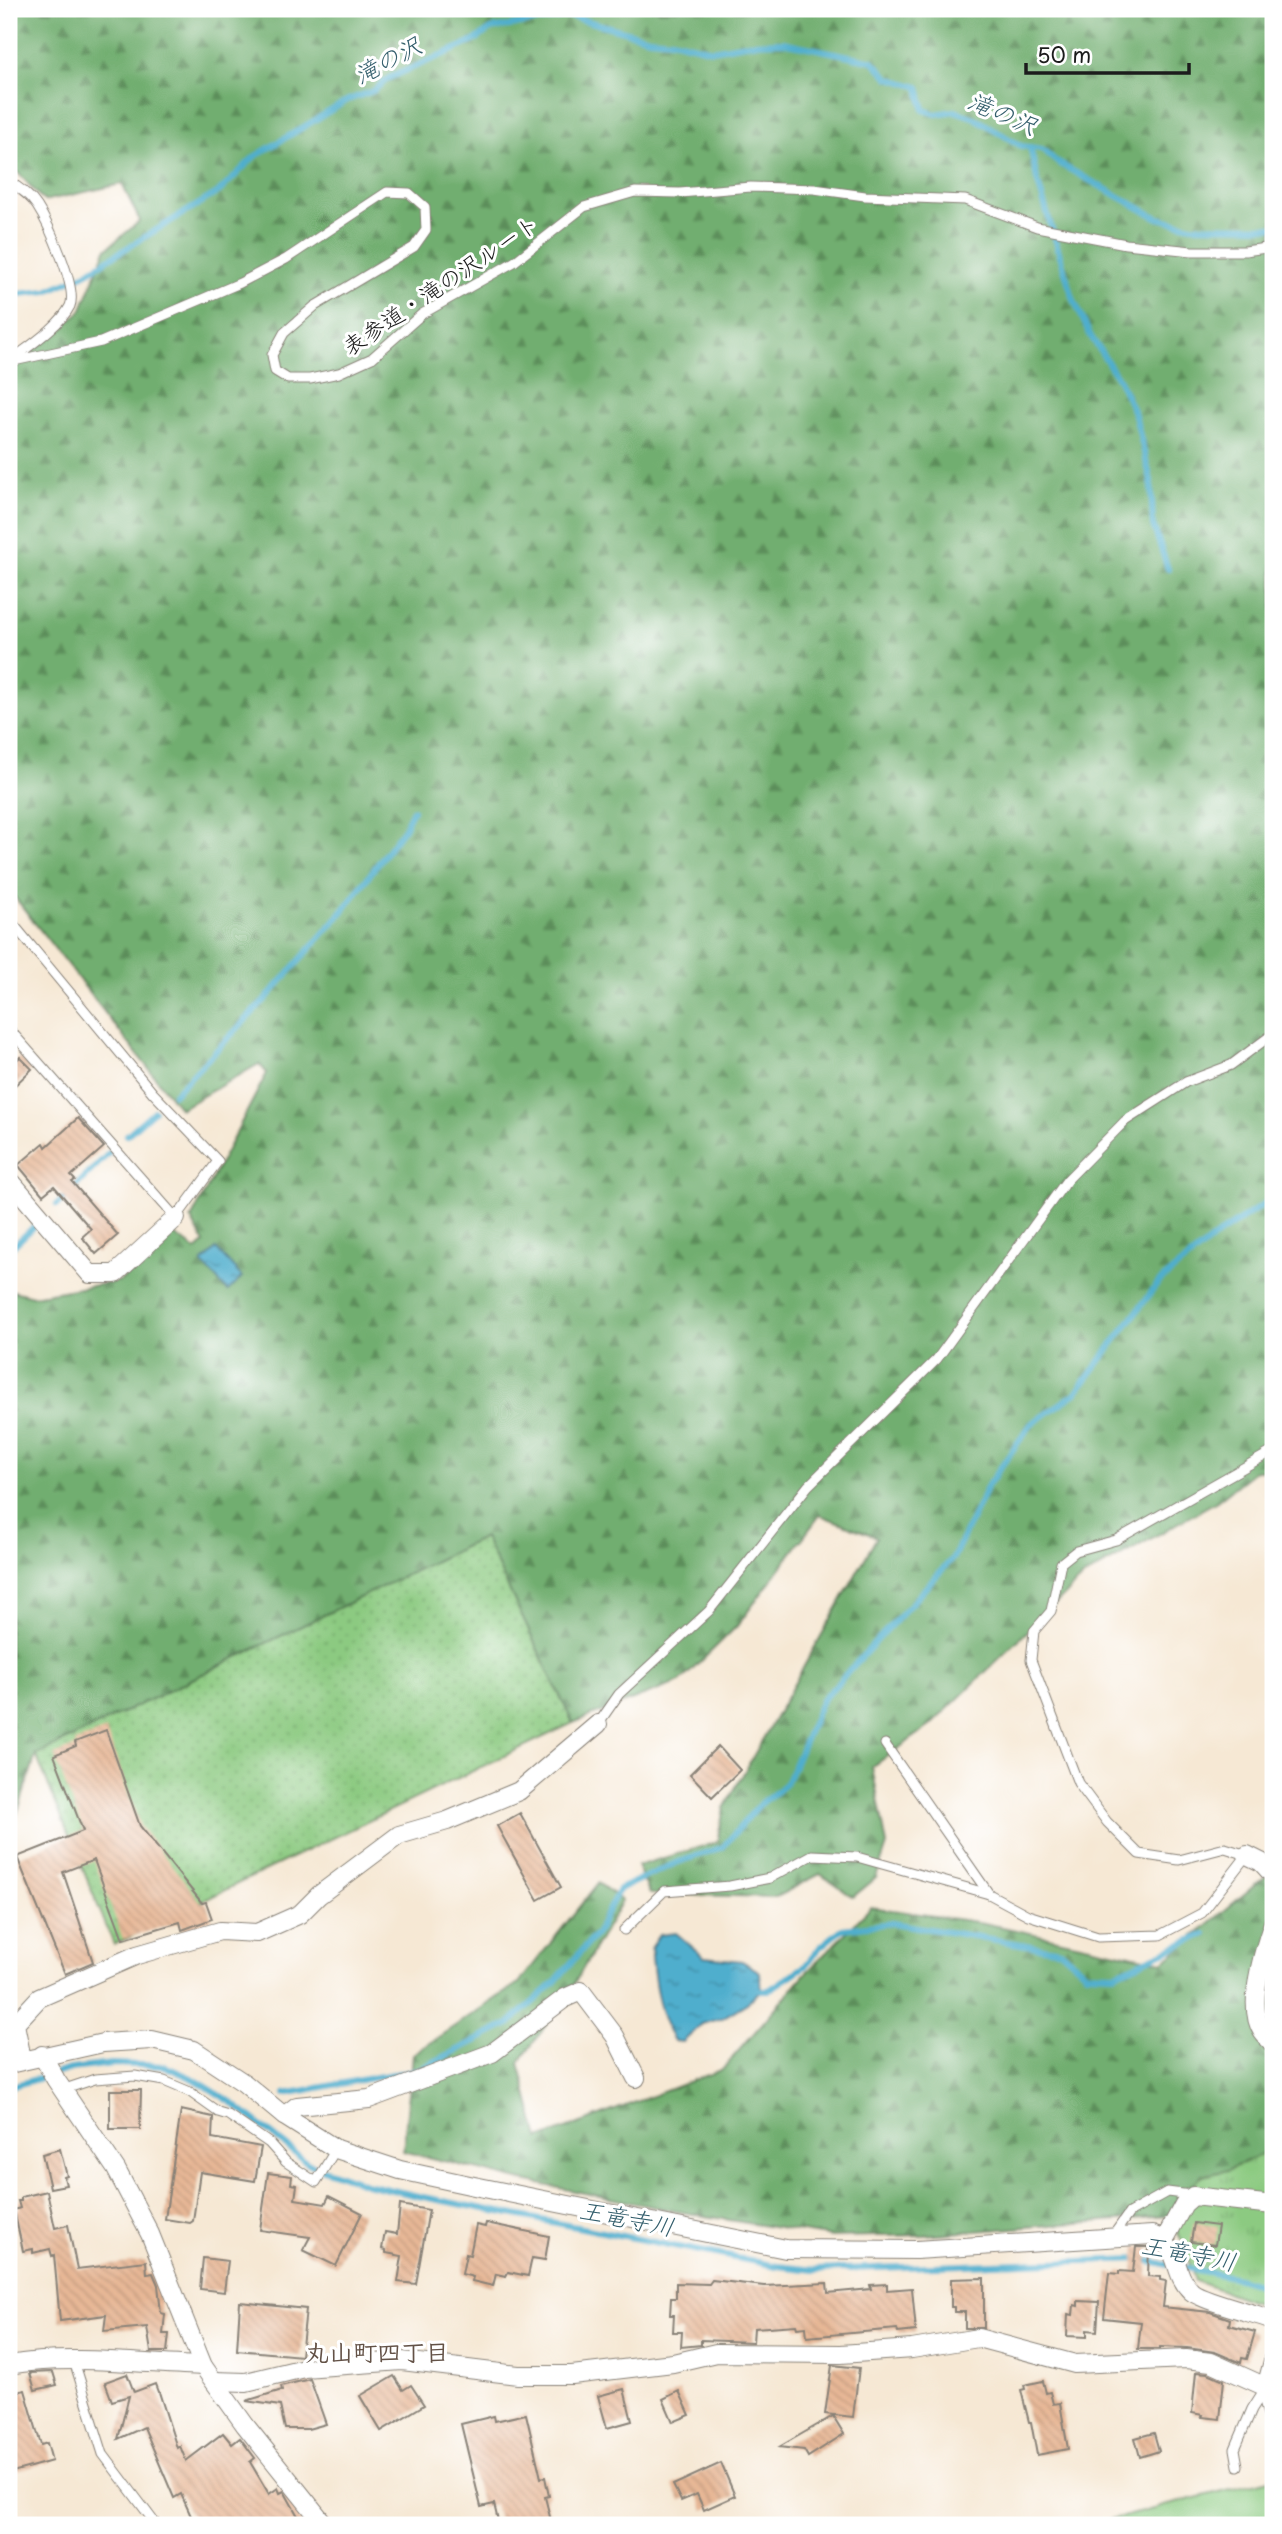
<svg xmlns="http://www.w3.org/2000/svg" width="1282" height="2534" font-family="'Playpen Sans','Klee One',sans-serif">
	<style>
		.grass { fill: url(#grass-dots); stroke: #54734e; stroke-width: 2 }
		.forest { fill: url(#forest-firs); stroke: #466546; stroke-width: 2 }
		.park { fill: url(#park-tufts); stroke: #54734e; stroke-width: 2 }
		.pitch { fill: #8cca81; stroke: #54734e; stroke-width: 2 }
		.water { fill: url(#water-ripples); stroke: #366574; stroke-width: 2 }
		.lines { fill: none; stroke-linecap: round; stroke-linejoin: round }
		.stream { stroke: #4faecd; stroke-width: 6 }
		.building { fill: url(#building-back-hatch) }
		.lane-casing { stroke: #898278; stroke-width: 11 }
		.street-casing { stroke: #898278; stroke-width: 20 }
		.lane { stroke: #fff; stroke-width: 9 }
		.street { stroke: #fff; stroke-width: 18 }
		.labels { text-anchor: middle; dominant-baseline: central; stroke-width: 6; stroke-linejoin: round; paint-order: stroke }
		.street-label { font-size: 23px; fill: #1c1c1c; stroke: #fff }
		.water-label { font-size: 24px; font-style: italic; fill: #335e6c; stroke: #fff }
		.neighbourhood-label { font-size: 24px; font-weight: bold; fill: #635247; stroke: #fff }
	</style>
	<defs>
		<pattern id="grass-dots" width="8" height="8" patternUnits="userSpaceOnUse" patternTransform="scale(1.75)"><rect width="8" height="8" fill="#8cca81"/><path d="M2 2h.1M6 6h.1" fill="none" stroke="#78ad6f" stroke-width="1.8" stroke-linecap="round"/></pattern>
		<pattern id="forest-firs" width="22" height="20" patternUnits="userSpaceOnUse" patternTransform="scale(1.75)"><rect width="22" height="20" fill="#71ae6f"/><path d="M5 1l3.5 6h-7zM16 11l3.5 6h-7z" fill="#5c8d5a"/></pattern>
		<pattern id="park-tufts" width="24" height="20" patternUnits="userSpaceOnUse" patternTransform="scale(1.75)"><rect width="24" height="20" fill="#8cca81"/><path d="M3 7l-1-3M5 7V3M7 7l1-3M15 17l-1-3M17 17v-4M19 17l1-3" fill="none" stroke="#78ad6f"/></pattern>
		<pattern id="water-ripples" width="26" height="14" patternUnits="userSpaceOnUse" patternTransform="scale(1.75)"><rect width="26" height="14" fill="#4faecd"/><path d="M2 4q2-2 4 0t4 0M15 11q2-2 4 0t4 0" fill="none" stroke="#418da6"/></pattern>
		<pattern id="building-back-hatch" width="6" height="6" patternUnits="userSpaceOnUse" patternTransform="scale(1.75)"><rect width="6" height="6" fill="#e7b796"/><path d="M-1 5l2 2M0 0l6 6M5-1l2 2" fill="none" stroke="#c69d81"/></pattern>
	</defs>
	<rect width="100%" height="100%" fill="#fff"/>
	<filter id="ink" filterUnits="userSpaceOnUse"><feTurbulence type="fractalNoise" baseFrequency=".0143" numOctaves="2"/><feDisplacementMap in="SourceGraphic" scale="14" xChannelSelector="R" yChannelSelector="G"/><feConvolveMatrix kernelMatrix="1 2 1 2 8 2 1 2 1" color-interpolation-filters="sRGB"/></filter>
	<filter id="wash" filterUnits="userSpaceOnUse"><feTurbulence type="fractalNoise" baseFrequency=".00686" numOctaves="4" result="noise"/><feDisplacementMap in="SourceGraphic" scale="28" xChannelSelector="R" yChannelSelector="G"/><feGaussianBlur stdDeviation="1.57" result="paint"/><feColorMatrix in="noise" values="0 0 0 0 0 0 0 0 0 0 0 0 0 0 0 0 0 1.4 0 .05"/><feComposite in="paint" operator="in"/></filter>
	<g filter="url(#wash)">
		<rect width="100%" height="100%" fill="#f6e8d4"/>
		<!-- grass -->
		<path class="grass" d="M484 1537 573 1723 241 1882 114 1945 36 1755Z"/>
		<!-- forest -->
		<g class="forest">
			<path d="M9 9H1273V1470H1256L1217 1501 1082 1578 930 1726 872 1767 887 1845 876 1878 853 1897 820 1874 776 1897 650 1894 637 1866 717 1842 724 1808 877 1537 820 1515 737 1626 680 1682 573 1723 484 1537 36 1755 9 1839V1290L33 1296 120 1281 173 1234 196 1250 204 1243 191 1219 267 1073 259 1064 180 1109 9 890V371L81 311 106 249 140 221 122 184 44 201 9 163V53L14 45 9 40Z"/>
			<path d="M1273 1870V2149L1228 2170 1203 2176 1169 2216 924 2235 832 2237 675 2211 519 2180 403 2151 413 2054 519 1983 598 1883 622 1901 570 1991 519 2063 539 2139 723 2069 804 1975 871 1907 984 1923 1163 1962Z"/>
		</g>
		<!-- park -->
		<path class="park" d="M1273 2149V2309L1195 2281 1183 2243 1169 2216 1186 2189 1203 2176 1228 2170Z"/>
		<!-- pitch -->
		<path class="pitch" d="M1273 2478V2525H1104L1103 2522Z"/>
		<!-- water -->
		<g class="water">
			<path d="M216 1249 242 1277 228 1291 202 1263Z"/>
			<path d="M676 1933 704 1957 742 1961 760 1972 761 1990 747 2003 722 2018 702 2024 683 2042 674 2041C657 2011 654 1980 651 1947L659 1935Z"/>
		</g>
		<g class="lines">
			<!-- stream -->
			<g class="stream">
				<path d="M1030 147 1038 183 1073 298 1090 335 1119 380 1135 415 1151 481 1153 525 1168 569"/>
				<path d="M9 295 47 291 81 276 220 191 254 157 348 100 373 91 389 78 474 41 491 29 569 16 649 38 671 40 712 50 751 43 783 42 873 61 889 78 919 87 924 110 936 114 955 111 975 118 1021 146 1042 149 1058 163 1158 218 1191 226 1273 227"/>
				<path d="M174 1094 265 1000 343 911 404 828 413 810"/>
				<path d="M127 1135 154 1111"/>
				<path d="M57 1205 109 1153"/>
				<path d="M9 1250 38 1223"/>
				<path d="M761 1990H769L805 1966 820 1947 842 1929 892 1923 967 1935 1061 1951 1086 1973 1114 1974 1205 1934"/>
				<path d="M9 2087 71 2069 112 2064 164 2066 194 2079 231 2102 309 2164 366 2184 423 2197 777 2266 815 2270 1140 2259 1238 2278 1273 2289"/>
				<path d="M285 2094 420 2069 509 2024 553 1984 596 1934 619 1889 676 1863 723 1847 758 1806 786 1784 822 1700 953 1558 988 1485 1031 1424 1076 1393 1159 1282 1219 1234 1273 1198"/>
			</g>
		</g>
		<g id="blocks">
			<!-- building -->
			<g class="building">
				<path d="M20 1057 32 1069 9 1091V1067Z"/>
				<path d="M78 1118 104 1147 71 1176 75 1180 72 1182 118 1235 96 1254 82 1237 91 1229 54 1186 43 1195 18 1165 44 1143 46 1147Z"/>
				<path d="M106 1730 140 1826 202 1903 206 1902 212 1919 182 1930 180 1922 123 1939 94 1860 63 1872 93 1962 65 1974 17 1857 83 1831 54 1755 76 1746 75 1742Z"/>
				<path d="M718 1746 740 1770 712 1797 690 1774Z"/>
				<path d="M520 1813 561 1887 538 1900 497 1826Z"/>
				<path d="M110 2090H141L140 2129H110Z"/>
				<path d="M181 2110 213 2117 212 2138 261 2147 255 2181 200 2172 193 2221 190 2223 165 2219Z"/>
				<path d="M60 2149 67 2176 64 2177 66 2185 50 2188 42 2154Z"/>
				<path d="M268 2173 292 2176 291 2184 297 2185 295 2199 325 2204 329 2196 362 2213 336 2266 303 2250 310 2237 260 2230Z"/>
				<path d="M47 2191 55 2228 68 2225 77 2269 146 2261 147 2274 153 2273 158 2285 161 2313 165 2314 163 2334H169L167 2352H151L147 2327 104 2331 106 2315 60 2321 54 2255 52 2256 50 2249 33 2253V2249L23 2251 14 2210 20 2208 18 2201H21V2197Z"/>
				<path d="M400 2205 429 2210 416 2284 398 2282 402 2256 386 2253V2250L382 2249 385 2232 397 2234Z"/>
				<path d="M486 2223 549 2236 545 2260 532 2258 528 2276 508 2272 506 2276 496 2274 493 2286 472 2281 473 2277 462 2274 466 2254 470 2255 476 2225 485 2227Z"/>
				<path d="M1194 2223 1218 2226 1215 2245 1191 2242Z"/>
				<path d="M1136 2247H1149L1148 2276 1160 2277V2280L1166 2281 1163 2307 1210 2312 1230 2319 1229 2325 1255 2332 1247 2359 1242 2358 1241 2363 1215 2352 1187 2348 1160 2347V2349H1138L1141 2322 1104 2318 1109 2273 1119 2274V2271L1133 2272Z"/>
				<path d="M203 2258 228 2261 224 2292 200 2289Z"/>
				<path d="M984 2278V2328H965V2312H954V2307H951V2279Z"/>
				<path d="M712 2280 764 2286 827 2283 828 2293 871 2289 870 2285 887 2284V2290L912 2288 916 2331 898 2333 897 2329 807 2337 806 2327 797 2328 796 2325 754 2328 753 2342 701 2340V2345L681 2347 682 2332H673L674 2315H670L671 2298H676V2283L709 2284Z"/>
				<path d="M1078 2301 1099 2302 1097 2331 1087 2330V2337L1067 2336 1068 2314 1073 2315 1074 2305 1078 2306Z"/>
				<path d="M240 2302 306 2309 301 2356 237 2350Z"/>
				<path d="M832 2365 859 2368 853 2417 825 2414Z"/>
				<path d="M53 2372 57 2385 35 2390 30 2373Z"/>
				<path d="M1196 2372 1208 2373 1224 2380 1220 2419 1202 2417 1203 2415 1192 2413Z"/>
				<path d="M127 2374 134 2392 155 2384 158 2392H159L177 2448 180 2446 186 2461 223 2433 232 2444 240 2438 255 2458 250 2462 269 2494 278 2488 280 2493 284 2491 303 2525H195L181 2494 174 2498 144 2427 118 2439 129 2396 112 2401 105 2382Z"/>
				<path d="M394 2376 403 2390 411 2385 424 2405 381 2431 360 2396Z"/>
				<path d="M310 2379 326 2424 308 2429H285L280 2406 246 2401 282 2390 281 2386Z"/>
				<path d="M1043 2381 1046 2393 1050 2392 1053 2404 1060 2403 1068 2449 1037 2455 1031 2422H1029L1021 2390 1025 2389 1024 2385Z"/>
				<path d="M624 2389 632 2421 607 2428 598 2396Z"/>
				<path d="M25 2390 41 2445 47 2443 52 2461 9 2473V2394Z"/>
				<path d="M679 2391 690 2415 673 2422 663 2399Z"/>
				<path d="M526 2414 541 2478 545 2477 549 2496 545 2497 552 2525H499L494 2504 481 2507 461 2424 494 2416 495 2421Z"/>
				<path d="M833 2416 844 2434 808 2457 804 2450 779 2447Z"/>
				<path d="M1154 2433 1159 2451 1140 2457 1135 2438Z"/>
				<path d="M721 2463 735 2496 704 2510 697 2494 681 2501 673 2485Z"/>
			</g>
		</g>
	</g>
	<g filter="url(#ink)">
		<use href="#blocks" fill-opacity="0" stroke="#898278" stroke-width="2"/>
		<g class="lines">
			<!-- lane casing -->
			<g class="lane-casing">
				<g id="lane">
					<path d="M9 181C19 188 30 195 37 206 48 223 78 288 70 306 60 326 28 347 10 361"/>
					<path d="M9 362 101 342 240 283 286 259 387 192 409 193 425 207 426 230 414 247 315 306 284 333 272 355 275 371 288 379H310L339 373 372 358 422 314 514 262 584 207 635 192 680 193 751 187 814 189 865 196 965 200 1037 227 1126 244 1192 251H1245L1273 247"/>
					<path d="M9 919 153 1093 218 1161 176 1218 9 1029"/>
					<path d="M598 1724 619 1694 709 1611 808 1486 937 1359 1067 1180 1125 1121 1186 1082 1231 1065 1273 1034"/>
					<path d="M885 1744 989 1894"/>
					<path d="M624 1930 664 1891 730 1886 770 1878 812 1855 857 1857 989 1894 1028 1915 1098 1937 1160 1935 1202 1913 1247 1855 1225 1848 1179 1860 1139 1854 1107 1822 1078 1783 1031 1660 1034 1631 1051 1611 1061 1563 1076 1551 1116 1540 1273 1451"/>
					<path d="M62 2090 95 2079 135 2076 164 2081 190 2092 218 2112 228 2115 269 2143 286 2162 316 2182 336 2149"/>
					<path d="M1112 2237 1129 2213 1167 2192 1191 2195"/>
					<path d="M74 2361 103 2454 155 2523 152 2525"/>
					<path d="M1265 2392 1264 2401 1273 2432"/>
					<path d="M1238 2466 1235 2449 1252 2409 1266 2387"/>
				</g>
			</g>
			<!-- street casing -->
			<g class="street-casing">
				<g id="street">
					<path d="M9 1179 90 1274H115L176 1218"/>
					<path d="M1247 1855 1261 1862 1273 1875"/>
					<path d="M1273 1923C1264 1949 1246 2006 1262 2031 1265 2036 1270 2040 1273 2044"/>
					<path d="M42 2055 56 2080 116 2169 150 2234 203 2366 245 2425 325 2525"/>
					<path d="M22 2059 15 2024 39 1998 137 1955 220 1931 257 1933 300 1914 319 1895 399 1835 447 1821 519 1791 598 1724"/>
					<path d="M9 2064 103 2043 152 2040 194 2050 244 2083 284 2116 336 2149 400 2170 474 2186 786 2249 916 2250 1152 2235C1182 2246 1171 2272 1191 2291 1200 2300 1257 2314 1273 2320"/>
					<path d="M284 2116 297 2106 369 2099 492 2053 565 1998 581 1991 615 2036 636 2078"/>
					<path d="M1165 2239 1184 2204 1193 2196 1273 2205"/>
					<path d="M9 2365C66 2354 144 2364 203 2366"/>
					<path d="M214 2381 246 2382 304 2368 402 2361 518 2375H572L673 2363 716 2353 841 2354 912 2349 978 2338 1075 2364 1186 2359 1211 2362 1266 2387 1273 2361"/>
				</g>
			</g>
			<!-- lane -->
			<use href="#lane" class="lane"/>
			<!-- street -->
			<use href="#street" class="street"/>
		</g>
	</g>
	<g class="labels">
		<!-- street labels -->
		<g class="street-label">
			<text transform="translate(440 284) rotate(-34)">表参道・滝の沢ルート</text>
		</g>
		<!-- water labels -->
		<g class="water-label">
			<text transform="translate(387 59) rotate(-28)">滝の沢</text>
			<text transform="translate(1003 112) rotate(23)">滝の沢</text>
			<text transform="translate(627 2217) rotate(11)">王竜寺川</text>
			<text transform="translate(1189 2252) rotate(11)">王竜寺川</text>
		</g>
		<!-- neighbourhood labels -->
		<g class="neighbourhood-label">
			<text x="377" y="2351">丸山町四丁目</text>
		</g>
	</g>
	<!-- margin -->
	<rect width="1282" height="2534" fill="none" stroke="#fff" stroke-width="35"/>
	<!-- scale -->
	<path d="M1026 63v10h163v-10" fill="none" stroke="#1c1c1c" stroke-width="3.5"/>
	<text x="1037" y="63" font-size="21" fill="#1c1c1c" stroke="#ffffff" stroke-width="5" paint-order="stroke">50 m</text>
</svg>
